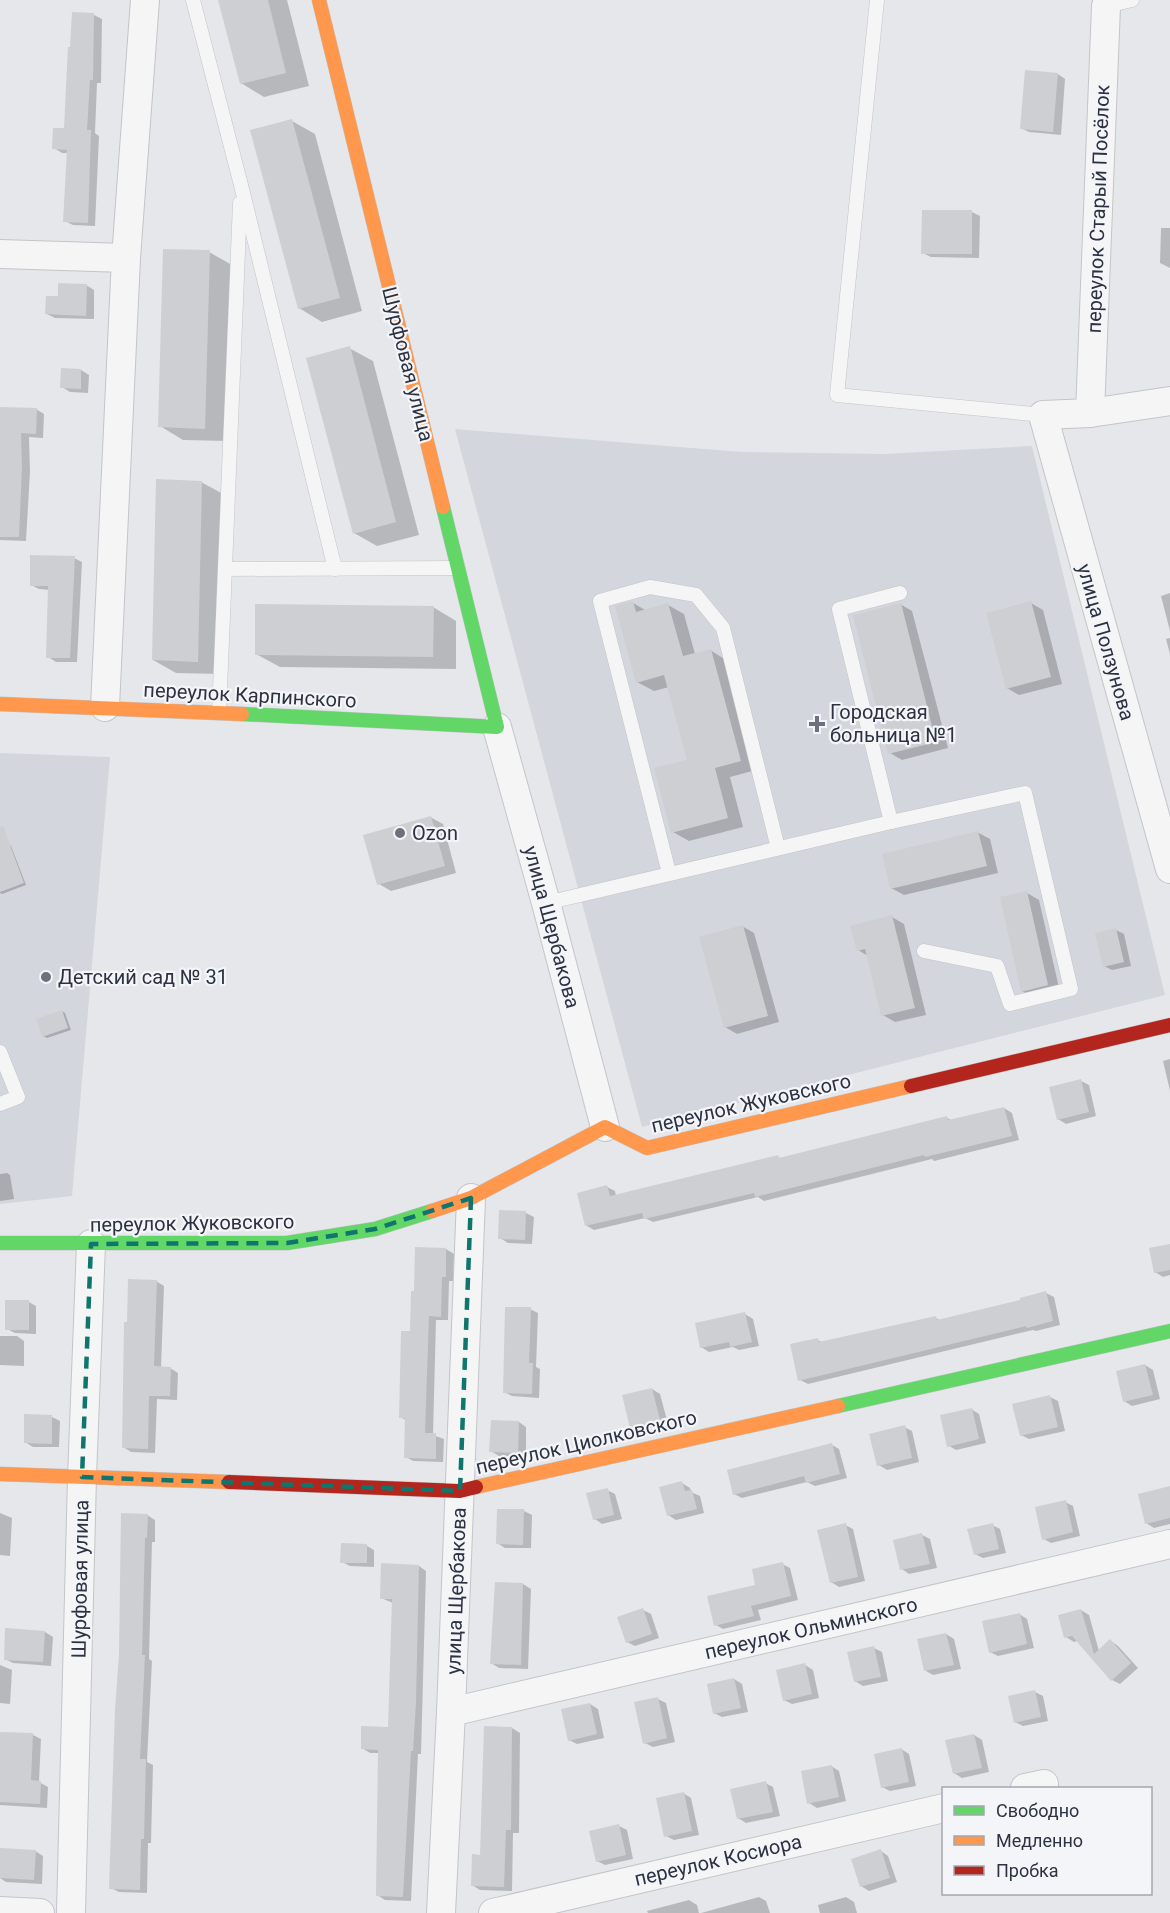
<svg xmlns="http://www.w3.org/2000/svg" width="1170" height="1913" font-family="Roboto,sans-serif">
	<style>
		.built { fill: #d4d6dd }
		.shadow { fill: #0003 }
		.building { fill: #cecfd2 }
		.lines { fill: none; stroke-linecap: round; stroke-linejoin: round }
		.lane-casing { stroke: #c3c5c8; stroke-width: 15 }
		.street-casing { stroke: #c3c5c8; stroke-width: 30 }
		.fast-casing { stroke: #c3c5c8; stroke-width: 15 }
		.slow-casing { stroke: #c3c5c8; stroke-width: 15 }
		.jam-casing { stroke: #c3c5c8; stroke-width: 15 }
		.lane { stroke: #f5f5f6; stroke-width: 14 }
		.street { stroke: #f5f5f6; stroke-width: 28 }
		.fast { stroke: #63d668; stroke-width: 14 }
		.slow { stroke: #ff974d; stroke-width: 14 }
		.jam { stroke: #b3261e; stroke-width: 14 }
		.marked { fill: none; stroke: #0f766e; stroke-width: 4.5; stroke-dasharray: 12 8; stroke-linejoin: round }
		.poi-dot { fill: #6d717d; stroke: #f4f5f8; stroke-width: 2 }
		.labels { text-anchor: middle; dominant-baseline: central; stroke-width: 4.5; stroke-linejoin: round; paint-order: stroke }
		.street-label { font-size: 20px; fill: #2d3242; stroke: #f4f5f8 }
		.poi-label { font-size: 20px; fill: #2d3242; stroke: #f4f5f8; text-anchor: start }
	</style>
	<rect width="100%" height="100%" fill="#e5e7ea"/>
	<!-- built -->
	<g class="built">
		<path d="M455 429 742 452 885 454 1032 446 1165 995 642 1127Z"/>
		<path d="M0 753 110 757 72 1196 0 1204Z"/>
	</g>
	<!-- shadow -->
	<g class="shadow">
		<path d="M220 0H287L309 86 264 97 241 83Z"/>
		<path d="M73 14 94 15 102 19 101 83H97L95 133 99 136 95 226 73 225 65 221 68 153H62L54 148 66 130Z"/>
		<path d="M1058 74 1065 79 1061 135 1029 132 1021 128Z"/>
		<path d="M292 121 315 134 362 311 322 322 299 308Z"/>
		<path d="M972 212 980 216 979 258 931 257 923 253Z"/>
		<path d="M1161 228H1170V268L1160 263Z"/>
		<path d="M209 252 232 265 228 441 183 440 160 426Z"/>
		<path d="M86 285 94 290V319L55 318 47 314 59 298Z"/>
		<path d="M349 348 373 361 419 535 377 546 354 533Z"/>
		<path d="M81 370 89 375 88 393 70 392 62 387Z"/>
		<path d="M36 409 44 414 43 438 29 437 30 472 26 541 0 540V442Z"/>
		<path d="M201 482 225 495 220 674 176 673 153 660Z"/>
		<path d="M74 558 82 562 77 662H56L48 657 50 590 39 589 31 585Z"/>
		<path d="M1170 593V631L1161 596Z"/>
		<path d="M633 603 647 611 668 605 684 614 695 654 710 650 726 660 756 770 730 777 743 827 689 841 673 832 689 761 669 687 654 691 637 682Z"/>
		<path d="M1031 603 1043 610 1062 684 1019 695 1007 688Z"/>
		<path d="M900 604 912 611 948 748 902 760 890 753Z"/>
		<path d="M433 607 456 621V669L280 667 256 654Z"/>
		<path d="M1170 638V654L1166 639Z"/>
		<path d="M430 817 443 824 456 873 391 891 379 884Z"/>
		<path d="M977 832 990 839 998 873 904 895 891 888Z"/>
		<path d="M8 844 11 846 26 885 2 894 0 893V846Z"/>
		<path d="M1027 893 1039 900 1060 992 1034 998 1022 991Z"/>
		<path d="M892 917 904 924 926 1015 895 1022 883 1015 868 956 858 950Z"/>
		<path d="M742 926 754 933 779 1022 737 1034 725 1027Z"/>
		<path d="M1116 930 1124 934 1131 966 1112 970 1104 966Z"/>
		<path d="M62 1011 65 1013 71 1030 47 1038 43 1036Z"/>
		<path d="M1170 1059V1091L1163 1061Z"/>
		<path d="M1081 1081 1089 1085 1096 1116 1066 1124 1058 1119Z"/>
		<path d="M1004 1108 1012 1113 1019 1140 934 1161 932 1159 764 1201 758 1197 653 1222 645 1218 594 1230 587 1226 607 1187 615 1191 616 1196 778 1157 782 1159 947 1118 953 1121Z"/>
		<path d="M7 1173 10 1175 14 1199 0 1201V1174Z"/>
		<path d="M526 1213 534 1217 532 1244 508 1243 500 1238Z"/>
		<path d="M1170 1245V1275L1163 1277 1155 1272Z"/>
		<path d="M417 1248 446 1249 454 1254 453 1281H449L448 1320H436L433 1435 444 1439 443 1462 413 1461 406 1457V1420L400 1417 412 1333Z"/>
		<path d="M156 1281 164 1286 161 1368H170L178 1373 177 1400 157 1399 155 1453 131 1452 123 1447Z"/>
		<path d="M1046 1293 1054 1297 1060 1325 1036 1331 1033 1330 808 1384 800 1380 818 1340 823 1343 935 1318 940 1320 1022 1301Z"/>
		<path d="M29 1302 36 1306V1334L15 1333 7 1329Z"/>
		<path d="M530 1309 538 1313 536 1367 540 1369 539 1398 512 1396 504 1392Z"/>
		<path d="M745 1314 753 1319 759 1346 739 1350 733 1347 709 1352 701 1347Z"/>
		<path d="M0 1336H17L24 1341V1366L0 1365Z"/>
		<path d="M1145 1365 1153 1370 1160 1399 1132 1406 1124 1401Z"/>
		<path d="M652 1389 660 1394 668 1424 639 1431 631 1427Z"/>
		<path d="M1050 1397 1058 1401 1065 1431 1029 1439 1021 1435Z"/>
		<path d="M971 1409 979 1414 986 1443 956 1450 949 1446Z"/>
		<path d="M52 1417 60 1421 59 1447H33L25 1442Z"/>
		<path d="M519 1422 526 1427V1457L499 1456 491 1451Z"/>
		<path d="M904 1427 912 1431 919 1462 887 1470 879 1465Z"/>
		<path d="M832 1445 839 1449 847 1478 815 1486 807 1482 742 1498 734 1494Z"/>
		<path d="M682 1483 690 1488 691 1492 700 1496 704 1513 676 1520 668 1515Z"/>
		<path d="M1170 1488V1524L1154 1528 1146 1523Z"/>
		<path d="M607 1490 615 1494 622 1519 602 1524 595 1519Z"/>
		<path d="M1065 1502 1073 1506 1080 1536 1051 1543 1044 1539Z"/>
		<path d="M524 1511 532 1515 531 1548H505L497 1543Z"/>
		<path d="M0 1513 12 1518 10 1556 0 1555Z"/>
		<path d="M147 1515 155 1520V1542H152L149 1659 152 1661 147 1762 153 1765 151 1843H148L147 1893 119 1892 111 1888 116 1710Z"/>
		<path d="M845 1525 853 1529 865 1581 839 1587 831 1582Z"/>
		<path d="M992 1525 1000 1529 1006 1553 983 1558 975 1554Z"/>
		<path d="M922 1535 930 1539 937 1568 909 1574 902 1569Z"/>
		<path d="M367 1546 374 1550V1567L350 1566 342 1562Z"/>
		<path d="M782 1564 790 1568 798 1600 758 1610 761 1620 723 1629 716 1625Z"/>
		<path d="M419 1566 426 1571 421 1754H418L411 1901 385 1900 377 1895 379 1753H370L362 1748 389 1728 393 1603 381 1598Z"/>
		<path d="M496 1583 523 1584 531 1589 528 1669 499 1668 491 1663Z"/>
		<path d="M643 1610 651 1614 659 1638 635 1646 627 1642Z"/>
		<path d="M1081 1610 1089 1615 1099 1651 1111 1641 1118 1646 1138 1668 1120 1684 1112 1680 1077 1641 1074 1642 1066 1637Z"/>
		<path d="M1019 1614 1027 1619 1034 1648 998 1656 990 1652Z"/>
		<path d="M45 1632 53 1637 51 1666 13 1663 5 1659Z"/>
		<path d="M946 1634 954 1639 961 1669 933 1675 926 1671Z"/>
		<path d="M874 1648 882 1652 888 1681 863 1686 855 1681Z"/>
		<path d="M0 1665 12 1670 10 1704 0 1703Z"/>
		<path d="M805 1665 813 1670 819 1698 792 1704 784 1700Z"/>
		<path d="M734 1679 742 1684 748 1712 722 1717 714 1713Z"/>
		<path d="M1035 1692 1043 1696 1048 1721 1023 1726 1015 1722Z"/>
		<path d="M658 1699 666 1703 675 1742 653 1747 645 1743Z"/>
		<path d="M590 1704 598 1709 604 1738 577 1744 569 1740Z"/>
		<path d="M512 1728 520 1733 519 1833H513L512 1891 480 1890 472 1885 482 1856Z"/>
		<path d="M0 1733 33 1735 41 1739 39 1782 48 1787 47 1808 0 1805Z"/>
		<path d="M974 1735 982 1740 989 1772 962 1778 954 1773Z"/>
		<path d="M901 1749 909 1754 916 1786 890 1791 882 1787Z"/>
		<path d="M831 1766 839 1771 846 1801 817 1808 809 1803Z"/>
		<path d="M765 1783 773 1787 780 1816 746 1823 738 1818Z"/>
		<path d="M683 1793 691 1798 699 1835 674 1840 666 1836Z"/>
		<path d="M619 1826 627 1830 633 1859 605 1865 597 1861Z"/>
		<path d="M0 1849 35 1851 43 1856 42 1884 6 1882 0 1878Z"/>
		<path d="M881 1851 888 1856 897 1882 869 1891 861 1886Z"/>
		<path d="M759 1897 766 1901 770 1913H701Z"/>
		<path d="M846 1897 854 1902 857 1913H820L818 1905Z"/>
		<path d="M689 1900 697 1905 699 1913H648L647 1911Z"/>
	</g>
	<!-- building -->
	<g class="building">
		<path d="M218 0H268L286 73 240 84Z"/>
		<path d="M72 12 94 13 93 80H90L87 130H91L88 223 63 222 67 150 52 149 53 128H64L68 47H70Z"/>
		<path d="M1025 70 1058 73 1053 132 1020 129Z"/>
		<path d="M292 119 340 298 298 309 250 130Z"/>
		<path d="M922 210H972V254H921Z"/>
		<path d="M163 249 210 250 205 429 158 427Z"/>
		<path d="M58 283 87 284 86 316 45 314 46 296H58Z"/>
		<path d="M350 346 396 522 353 534 306 358Z"/>
		<path d="M61 368 81 369V389L60 388Z"/>
		<path d="M0 407 37 408 36 434 21 433 22 467 19 537H0Z"/>
		<path d="M156 479 202 481 198 662 152 660Z"/>
		<path d="M30 555 75 556 70 658H46L48 586H30Z"/>
		<path d="M633 601 636 612 668 603 683 656 711 649 741 761 715 768 728 818 671 833 654 768 687 760 664 675 636 683 615 606Z"/>
		<path d="M1031 601 1051 677 1006 689 986 613Z"/>
		<path d="M901 603 936 742 888 754 853 615Z"/>
		<path d="M255 604 434 606 433 657 255 655Z"/>
		<path d="M431 816 445 866 377 885 363 835Z"/>
		<path d="M3 826 24 883 0 892V827Z"/>
		<path d="M978 831 987 866 890 889 882 854Z"/>
		<path d="M1027 891 1048 985 1021 992 1000 897Z"/>
		<path d="M892 915 915 1008 881 1016 865 949 857 951 850 926Z"/>
		<path d="M743 925 768 1016 724 1028 699 937Z"/>
		<path d="M1116 928 1124 962 1103 967 1095 933Z"/>
		<path d="M62 1010 68 1028 42 1037 36 1019Z"/>
		<path d="M1081 1079 1089 1112 1057 1120 1049 1087Z"/>
		<path d="M1004 1107 1012 1136 925 1157 924 1155 755 1197 754 1193 644 1219 642 1213 585 1226 577 1193 607 1185 610 1196 778 1155 779 1158 947 1116 948 1120Z"/>
		<path d="M499 1210 526 1211 525 1240 498 1239Z"/>
		<path d="M1170 1244V1270L1154 1273 1149 1248Z"/>
		<path d="M415 1247 446 1248V1277H442L441 1317 429 1316 425 1433H436V1459L404 1458 405 1418H399L401 1331H410L411 1291H414Z"/>
		<path d="M128 1279 157 1280 154 1366 171 1367 170 1396H149L148 1449 122 1448 124 1322H127Z"/>
		<path d="M1046 1291 1053 1321 1027 1328 1026 1326 798 1381 790 1344 818 1338 819 1342 936 1316 937 1320 1020 1300V1298Z"/>
		<rect x="5" y="1300" width="24" height="30"/>
		<path d="M505 1307H531L529 1363H533L532 1394 503 1393Z"/>
		<path d="M745 1312 752 1342 730 1347 729 1342 700 1348 695 1323Z"/>
		<path d="M1145 1364 1153 1395 1123 1402 1116 1371Z"/>
		<path d="M652 1388 660 1420 630 1428 622 1395Z"/>
		<path d="M1050 1395 1058 1427 1020 1436 1012 1404Z"/>
		<path d="M972 1408 979 1439 947 1447 940 1415Z"/>
		<path d="M24 1414 52 1415V1444L24 1443Z"/>
		<path d="M491 1420 519 1421 518 1453 489 1452Z"/>
		<path d="M905 1425 912 1458 877 1466 869 1434Z"/>
		<path d="M832 1443 840 1474 806 1483 804 1476 733 1495 727 1470Z"/>
		<path d="M682 1481 685 1491 692 1490 697 1509 667 1516 659 1487Z"/>
		<path d="M1170 1486V1518L1145 1524 1138 1494Z"/>
		<path d="M608 1488 614 1515 593 1520 586 1493Z"/>
		<path d="M1066 1500 1073 1532 1042 1540 1035 1507Z"/>
		<path d="M497 1509H524L523 1545 496 1544Z"/>
		<path d="M121 1513 148 1514 147 1538H145L142 1655H145L140 1759H146L144 1839H141L140 1890 109 1889 115 1710 119 1654Z"/>
		<path d="M846 1523 858 1577 830 1583 817 1530Z"/>
		<path d="M993 1523 999 1549 974 1555 967 1529Z"/>
		<path d="M922 1533 930 1564 900 1570 893 1540Z"/>
		<path d="M341 1543 367 1544V1563H340Z"/>
		<path d="M783 1562 791 1596 751 1606 754 1616 714 1626 707 1596 755 1585 752 1569Z"/>
		<path d="M381 1563 419 1565 416 1702 413 1751H411L403 1897 376 1896 378 1750 361 1749V1726L388 1727 392 1599H380Z"/>
		<path d="M495 1582 523 1583 521 1665 490 1664Z"/>
		<path d="M643 1608 652 1634 626 1643 617 1617Z"/>
		<path d="M1081 1609 1094 1654 1110 1639 1131 1663 1111 1681 1072 1636 1064 1638 1058 1615Z"/>
		<path d="M1020 1613 1027 1644 989 1653 982 1621Z"/>
		<path d="M5 1628 45 1631 43 1662 4 1660Z"/>
		<path d="M946 1633 954 1665 924 1671 917 1639Z"/>
		<path d="M874 1646 881 1677 854 1682 847 1652Z"/>
		<path d="M805 1663 812 1694 783 1701 776 1670Z"/>
		<path d="M734 1678 741 1708 713 1714 707 1684Z"/>
		<path d="M1035 1690 1041 1717 1014 1723 1008 1696Z"/>
		<path d="M658 1697 667 1738 643 1744 634 1702Z"/>
		<path d="M590 1703 597 1734 568 1741 561 1709Z"/>
		<path d="M484 1726 512 1727 511 1830H506L504 1887 471 1886 472 1854 480 1855Z"/>
		<path d="M0 1732 33 1733 31 1780 41 1781 40 1804 0 1802Z"/>
		<path d="M974 1734 982 1768 953 1774 945 1740Z"/>
		<path d="M902 1748 909 1782 881 1788 874 1754Z"/>
		<path d="M832 1765 839 1797 807 1804 801 1771Z"/>
		<path d="M766 1781 773 1812 737 1819 730 1789Z"/>
		<path d="M684 1792 692 1831 664 1837 656 1798Z"/>
		<path d="M619 1824 626 1855 596 1862 589 1831Z"/>
		<path d="M0 1848 36 1850 34 1880 0 1878Z"/>
		<path d="M881 1849 890 1878 860 1887 851 1859Z"/>
	</g>
	<g class="lines">
		<!-- lane casing -->
		<g class="lane-casing">
			<g id="lane">
				<path d="M193 0 241 185 335 569"/>
				<path d="M877 0 837 395 1043 415"/>
				<path d="M1106 6 1132 0"/>
				<path d="M225 569 458 568"/>
				<path d="M219 713 240 203"/>
				<path d="M891 822 1025 793 1071 989 1010 1004 997 966 924 951"/>
				<path d="M669 873 600 601 650 587 696 595 723 628 778 848"/>
				<path d="M546 903 891 822 839 609 900 593"/>
				<path d="M0 1052 18 1097 0 1104"/>
			</g>
		</g>
		<!-- street casing -->
		<g class="street-casing">
			<g id="street">
				<path d="M0 254 126 258"/>
				<path d="M1170 401 1090 413 1043 415 1170 869"/>
				<path d="M1090 413 1106 6"/>
				<path d="M105 707 126 258 145 0"/>
				<path d="M497 727 546 903 605 1127"/>
				<path d="M451 1712 1170 1544"/>
				<path d="M1025 1788 1044 1784"/>
				<path d="M0 1911 40 1913"/>
				<path d="M71 1913 82 1477 91 1244"/>
				<path d="M441 1913 451 1712 471 1198"/>
				<path d="M493 1913 944 1808"/>
			</g>
		</g>
		<!-- fast casing -->
		<g class="fast-casing">
			<g id="fast">
				<path d="M242 714 497 727 443 507"/>
				<path d="M0 1243H287L375 1229 432 1211"/>
				<path d="M838 1406 1170 1331"/>
			</g>
		</g>
		<!-- slow casing -->
		<g class="slow-casing">
			<g id="slow">
				<path d="M319 0 443 507"/>
				<path d="M0 704 242 714"/>
				<path d="M432 1211 471 1198 605 1127 647 1148 911 1086"/>
				<path d="M0 1474 229 1482"/>
				<path d="M476 1487 838 1406"/>
			</g>
		</g>
		<!-- jam casing -->
		<g class="jam-casing">
			<g id="jam">
				<path d="M911 1086 1170 1025"/>
				<path d="M229 1482 460 1491 476 1487"/>
			</g>
		</g>
		<!-- lane -->
		<use href="#lane" class="lane"/>
		<!-- street -->
		<use href="#street" class="street"/>
		<!-- fast -->
		<use href="#fast" class="fast"/>
		<!-- slow -->
		<use href="#slow" class="slow"/>
		<!-- jam -->
		<use href="#jam" class="jam"/>
	</g>
	<!-- marked area -->
	<path class="marked" d="M471 1198 460 1491 82 1477 91 1244 287 1243 375 1229Z"/>
	<!-- markers -->
	<g class="poi-dot">
		<path d="M814 715h6v6h6v6h-6v6h-6v-6h-6v-6h6z"/>
		<circle cx="400" cy="833" r="6"/>
		<circle cx="46" cy="977" r="6"/>
	</g>
	<g class="labels">
		<!-- street labels -->
		<g class="street-label">
			<text transform="translate(1098 209) rotate(-88)">переулок Старый Посёлок</text>
			<text transform="translate(408 364) rotate(76)">Шурфовая улица</text>
			<text transform="translate(1106 642) rotate(74)">улица Ползунова</text>
			<text transform="translate(250 695) rotate(3)">переулок Карпинского</text>
			<text transform="translate(552 927) rotate(75)">улица Щербакова</text>
			<text transform="translate(751 1103) rotate(-13)">переулок Жуковского</text>
			<text transform="translate(192 1223) rotate(-1)">переулок Жуковского</text>
			<text transform="translate(586 1442) rotate(-13)">переулок Циолковского</text>
			<text transform="translate(80 1579) rotate(-89)">Шурфовая улица</text>
			<text transform="translate(456 1591) rotate(-88)">улица Щербакова</text>
			<text transform="translate(811 1628) rotate(-13)">переулок Ольминского</text>
			<text transform="translate(718 1860) rotate(-13)">переулок Косиора</text>
		</g>
		<!-- poi labels -->
		<g class="poi-label">
			<text x="830" y="712">Городская<tspan x="830" dy="23">больница №1</tspan></text>
			<text x="412" y="833">Ozon</text>
			<text x="58" y="977">Детский сад № 31</text>
		</g>
	</g>
	<!-- legend -->
	<rect x="942" y="1787" width="210" height="108" fill="#f4f5f8" stroke="#a4a7af" stroke-width="1.5"/>
	<rect x="954" y="1806" width="30" height="9" fill="#63d668" stroke="#a4a7af" stroke-width="1.5"/>
	<text x="996" y="1817" font-size="18" fill="#2d3242">Свободно</text>
	<rect x="954" y="1836" width="30" height="9" fill="#ff974d" stroke="#a4a7af" stroke-width="1.5"/>
	<text x="996" y="1847" font-size="18" fill="#2d3242">Медленно</text>
	<rect x="954" y="1866" width="30" height="9" fill="#b3261e" stroke="#a4a7af" stroke-width="1.5"/>
	<text x="996" y="1877" font-size="18" fill="#2d3242">Пробка</text>
</svg>
